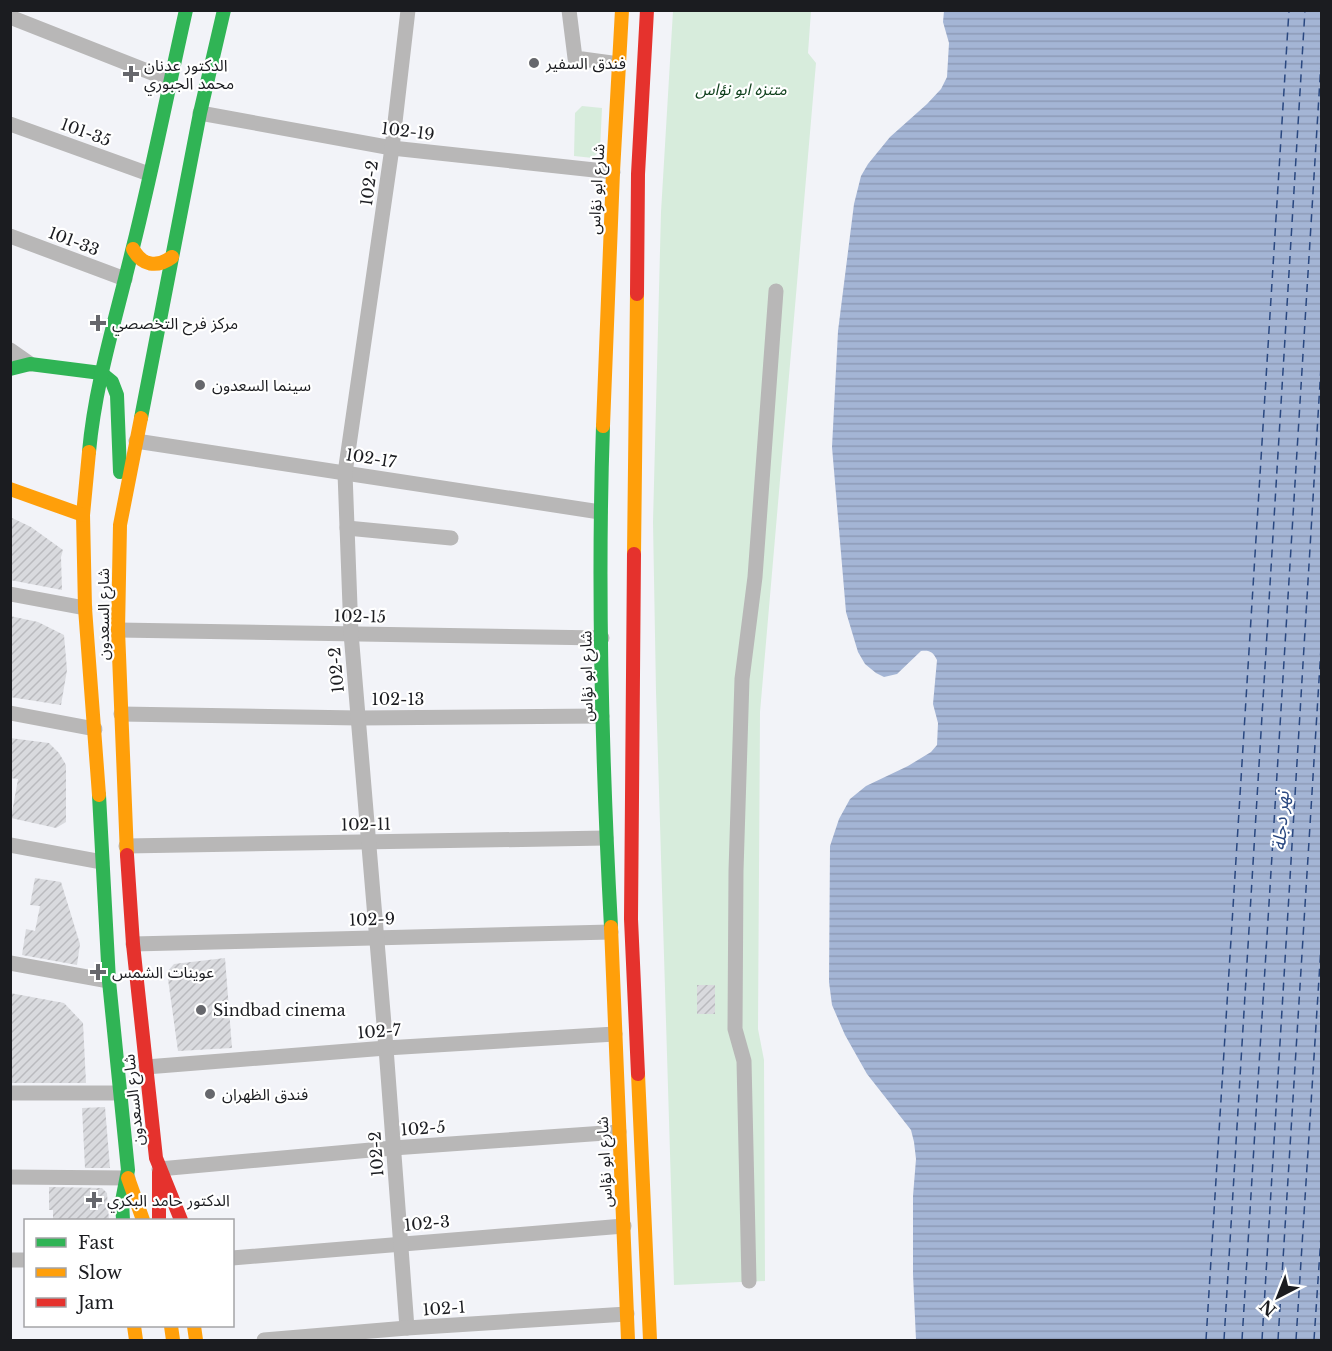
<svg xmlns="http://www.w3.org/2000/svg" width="1332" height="1351" font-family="'Libre Baskerville','Noto Sans Arabic',serif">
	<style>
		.green { fill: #d7ecdc }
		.water { fill: url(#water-rules) }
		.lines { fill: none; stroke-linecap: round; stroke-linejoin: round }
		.ferry { stroke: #2a4880; stroke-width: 1.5; stroke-dasharray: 8 6; stroke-linecap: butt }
		.building { fill: url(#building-hatch) }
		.street { stroke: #b8b7b7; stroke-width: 15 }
		.fast { stroke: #30b455; stroke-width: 14 }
		.slow { stroke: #ff9f0a; stroke-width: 14 }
		.jam { stroke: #e5322d; stroke-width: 14 }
		.poi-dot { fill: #66676c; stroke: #fff; stroke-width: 2 }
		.labels { text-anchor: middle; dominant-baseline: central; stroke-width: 4.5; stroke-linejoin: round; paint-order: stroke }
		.poi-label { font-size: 16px; fill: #1b1c20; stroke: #fff; text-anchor: start }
		.park-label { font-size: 16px; font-style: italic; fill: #0f401c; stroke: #fff }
		.street-label { font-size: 16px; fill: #1b1c20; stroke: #fff }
		.water-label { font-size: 18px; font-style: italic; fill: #2a4880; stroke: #fff }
	</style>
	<defs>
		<pattern id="water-rules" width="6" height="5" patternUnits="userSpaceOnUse" patternTransform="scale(1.5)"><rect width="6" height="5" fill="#a4b5d5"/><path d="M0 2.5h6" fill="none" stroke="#8d9bb7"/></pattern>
		<pattern id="building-hatch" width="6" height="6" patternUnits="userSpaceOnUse" patternTransform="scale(1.5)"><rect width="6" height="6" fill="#d9dade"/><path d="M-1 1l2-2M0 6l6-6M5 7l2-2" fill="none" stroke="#bababe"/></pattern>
	</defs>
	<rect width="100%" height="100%" fill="#f2f3f8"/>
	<!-- green -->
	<g class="green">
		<path d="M673 11H811L808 53 816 63 760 712 758 1029 764 1060 765 1281 674 1285 656 692 653 522 661 212Z"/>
		<path d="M582 106 602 108 600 150 593 158 574 156 575 113Z"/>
	</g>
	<!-- water -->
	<path class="water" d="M944 11H1321V1340H916L913 1274V1196L916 1159 914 1142 911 1130 867 1074 845 1035 832 1005 829 982 830 846 839 819 850 799 866 786 908 766 931 752 937 745 938 723 933 704 937 660C933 652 930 650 921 651L897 674 884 677 876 673 865 664 858 652 846 612 832 447 838 331 854 204 861 176 868 164 890 137 927 104 941 89 947 77 949 43 943 22Z"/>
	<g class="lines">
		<!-- ferry -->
		<g class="ferry">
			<path d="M1206 1340 1289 10"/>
			<path d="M1224 1340 1305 10"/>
			<path d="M1242 1340 1322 47"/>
			<path d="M1262 1340 1322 350"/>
			<path d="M1278 1340 1322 632"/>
			<path d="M1296 1340 1322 931"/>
			<path d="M1314 1340 1322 1221"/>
		</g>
	</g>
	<!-- building -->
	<g class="building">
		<path d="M10 517 31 527 63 550 61 557 62 590 10 580Z"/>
		<path d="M10 616 38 622 64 635 67 670 61 705 10 697Z"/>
		<path d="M10 738 49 743 59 753 66 765V822L56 828 11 818 18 779 10 778Z"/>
		<path d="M35 878 61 882 80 944 77 965 22 955 26 929 35 931 40 906 30 905Z"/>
		<path d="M225 958 232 1048 178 1051 167 972 174 964Z"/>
		<rect x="697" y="985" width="18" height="29"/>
		<path d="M10 993 64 1003 83 1023 86 1083H10Z"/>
		<path d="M105 1107 110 1168H85L82 1108Z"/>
		<path d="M49 1187 102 1188 107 1193 109 1221H53V1210H49Z"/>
	</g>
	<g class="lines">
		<!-- street -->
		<g class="street">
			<path d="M569 10 575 58 619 64"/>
			<path d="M10 17 170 80"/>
			<path d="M200 113 392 148 613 172"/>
			<path d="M10 124 149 174"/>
			<path d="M10 236 125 279"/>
			<path d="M10 350 30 364"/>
			<path d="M136 441 600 512"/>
			<path d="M347 528 451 538"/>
			<path d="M10 594 85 608"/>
			<path d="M118 630 602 638"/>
			<path d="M10 713 95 729"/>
			<path d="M121 714 359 718 602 716"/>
			<path d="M10 845 102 862"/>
			<path d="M126 846 606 838"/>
			<path d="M133 944 611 932"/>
			<path d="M10 963 109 981"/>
			<path d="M146 1067 386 1048 615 1034"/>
			<path d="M10 1093H119"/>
			<path d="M159 1169 393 1148 619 1132"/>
			<path d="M10 1177 128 1178"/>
			<path d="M232 1258 624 1226"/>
			<path d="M10 1260H26"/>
			<path d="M749 1281 744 1061 735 1029 736 871 742 679 755 577 776 291"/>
			<path d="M407 1328 386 1048 351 633 345 473 392 148 408 10"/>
			<path d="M264 1340 407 1328 627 1314"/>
		</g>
		<!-- fast -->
		<g class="fast">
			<path d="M10 369 30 364 101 373"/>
			<path d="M101 373 112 382 117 395 120 472"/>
			<path d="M141 418 200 113 224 10"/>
			<path d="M603 426C597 593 602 761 611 927"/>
			<path d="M89 452C95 384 116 318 132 251 152 172 168 90 186 10"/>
			<path d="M99 795 109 981 128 1170 122 1201 123 1220"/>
		</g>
		<!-- slow -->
		<g class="slow">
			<path d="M133 249C142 266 157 268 172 257"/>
			<path d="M603 426 613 172 622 10"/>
			<path d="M89 452 83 515 85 608 99 795"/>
			<path d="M10 489 83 515"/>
			<path d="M634 554 637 294"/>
			<path d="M127 855 118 630 120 525 141 418"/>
			<path d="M611 927 628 1340"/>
			<path d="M638 1074 650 1340"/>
			<path d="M128 1178 143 1220"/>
			<path d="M134 1326 136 1340"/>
			<path d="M171 1326 173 1340"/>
			<path d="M194 1326 196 1340"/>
		</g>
		<!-- jam -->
		<g class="jam">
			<path d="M637 294 638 174 647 10"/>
			<path d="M634 554 631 919 638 1074"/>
			<path d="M127 855 133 944 156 1158 181 1220"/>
			<path d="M159 1172V1220"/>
		</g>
	</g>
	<!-- markers -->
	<g class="poi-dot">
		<circle cx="534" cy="63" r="6"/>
		<path d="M128 65h6v6h6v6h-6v6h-6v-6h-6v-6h6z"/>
		<path d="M95 314h6v6h6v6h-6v6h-6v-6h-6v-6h6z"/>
		<circle cx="200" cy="385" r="6"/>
		<path d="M95 963h6v6h6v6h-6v6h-6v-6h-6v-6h6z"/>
		<circle cx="201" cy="1010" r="6"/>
		<circle cx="210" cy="1094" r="6"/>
		<path d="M91 1191h6v6h6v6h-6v6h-6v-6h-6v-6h6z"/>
	</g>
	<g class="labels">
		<!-- poi labels -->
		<g class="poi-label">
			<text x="546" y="63">فندق السفير</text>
			<text x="144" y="65">الدكتور عدنان<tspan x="144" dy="18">محمد الجبوري</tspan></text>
			<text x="112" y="323">مركز فرح التخصصي</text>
			<text x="212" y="385">سينما السعدون</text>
			<text x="112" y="972">عوينات الشمس</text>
			<text x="213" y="1010">Sindbad cinema</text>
			<text x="222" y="1094">فندق الظهران</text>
			<text x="107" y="1200">الدكتور حامد البكري</text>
		</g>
		<!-- park labels -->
		<g class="park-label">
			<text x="741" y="89">متنزه ابو نؤاس</text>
		</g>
		<!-- street labels -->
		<g class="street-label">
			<text transform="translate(408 131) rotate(7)">102-19</text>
			<text transform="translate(86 132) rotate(20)">101-35</text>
			<text transform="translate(369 183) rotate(-82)">102-2</text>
			<text transform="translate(596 189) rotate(-87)">شارع ابو نؤاس</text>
			<text transform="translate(74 241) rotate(21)">101-33</text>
			<text transform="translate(371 458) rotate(9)">102-17</text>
			<text transform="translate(103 614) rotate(-90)">شارع السعدون</text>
			<text transform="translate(360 616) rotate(1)">102-15</text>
			<text transform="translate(336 670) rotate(-95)">102-2</text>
			<text transform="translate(586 676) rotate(-91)">شارع ابو نؤاس</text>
			<text x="398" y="699">102-13</text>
			<text transform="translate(366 824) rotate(-1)">102-11</text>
			<text transform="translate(372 919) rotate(-2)">102-9</text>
			<text transform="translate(379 1031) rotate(-4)">102-7</text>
			<text transform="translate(133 1100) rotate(-96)">شارع السعدون</text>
			<text transform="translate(423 1128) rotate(-4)">102-5</text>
			<text transform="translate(376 1154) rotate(-94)">102-2</text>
			<text transform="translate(604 1162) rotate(-93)">شارع ابو نؤاس</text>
			<text transform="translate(427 1223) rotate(-5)">102-3</text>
			<text transform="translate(444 1308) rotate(-4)">102-1</text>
		</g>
		<!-- water labels -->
		<g class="water-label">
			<text transform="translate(1281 821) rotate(-86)">نهر دجلة</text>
		</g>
	</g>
	<!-- border -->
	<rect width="1332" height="1351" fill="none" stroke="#1b1c20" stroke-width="24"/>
	<!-- legend -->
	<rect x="24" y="1219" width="210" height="108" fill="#ffffff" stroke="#a4a4a6" stroke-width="1.5"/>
	<rect x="36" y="1238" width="30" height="9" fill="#30b455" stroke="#a4a4a6" stroke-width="1.5"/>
	<text x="78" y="1249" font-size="18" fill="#1b1c20">Fast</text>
	<rect x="36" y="1268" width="30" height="9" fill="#ff9f0a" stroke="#a4a4a6" stroke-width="1.5"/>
	<text x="78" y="1279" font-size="18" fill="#1b1c20">Slow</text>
	<rect x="36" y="1298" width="30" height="9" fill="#e5322d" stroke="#a4a4a6" stroke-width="1.5"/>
	<text x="78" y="1309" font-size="18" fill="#1b1c20">Jam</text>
	<!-- north arrow -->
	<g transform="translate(1278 1297) rotate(222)" stroke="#ffffff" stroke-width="4.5" paint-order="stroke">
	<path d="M0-4.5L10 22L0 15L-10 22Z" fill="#1b1c20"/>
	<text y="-9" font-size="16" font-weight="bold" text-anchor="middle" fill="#1b1c20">N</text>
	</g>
</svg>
